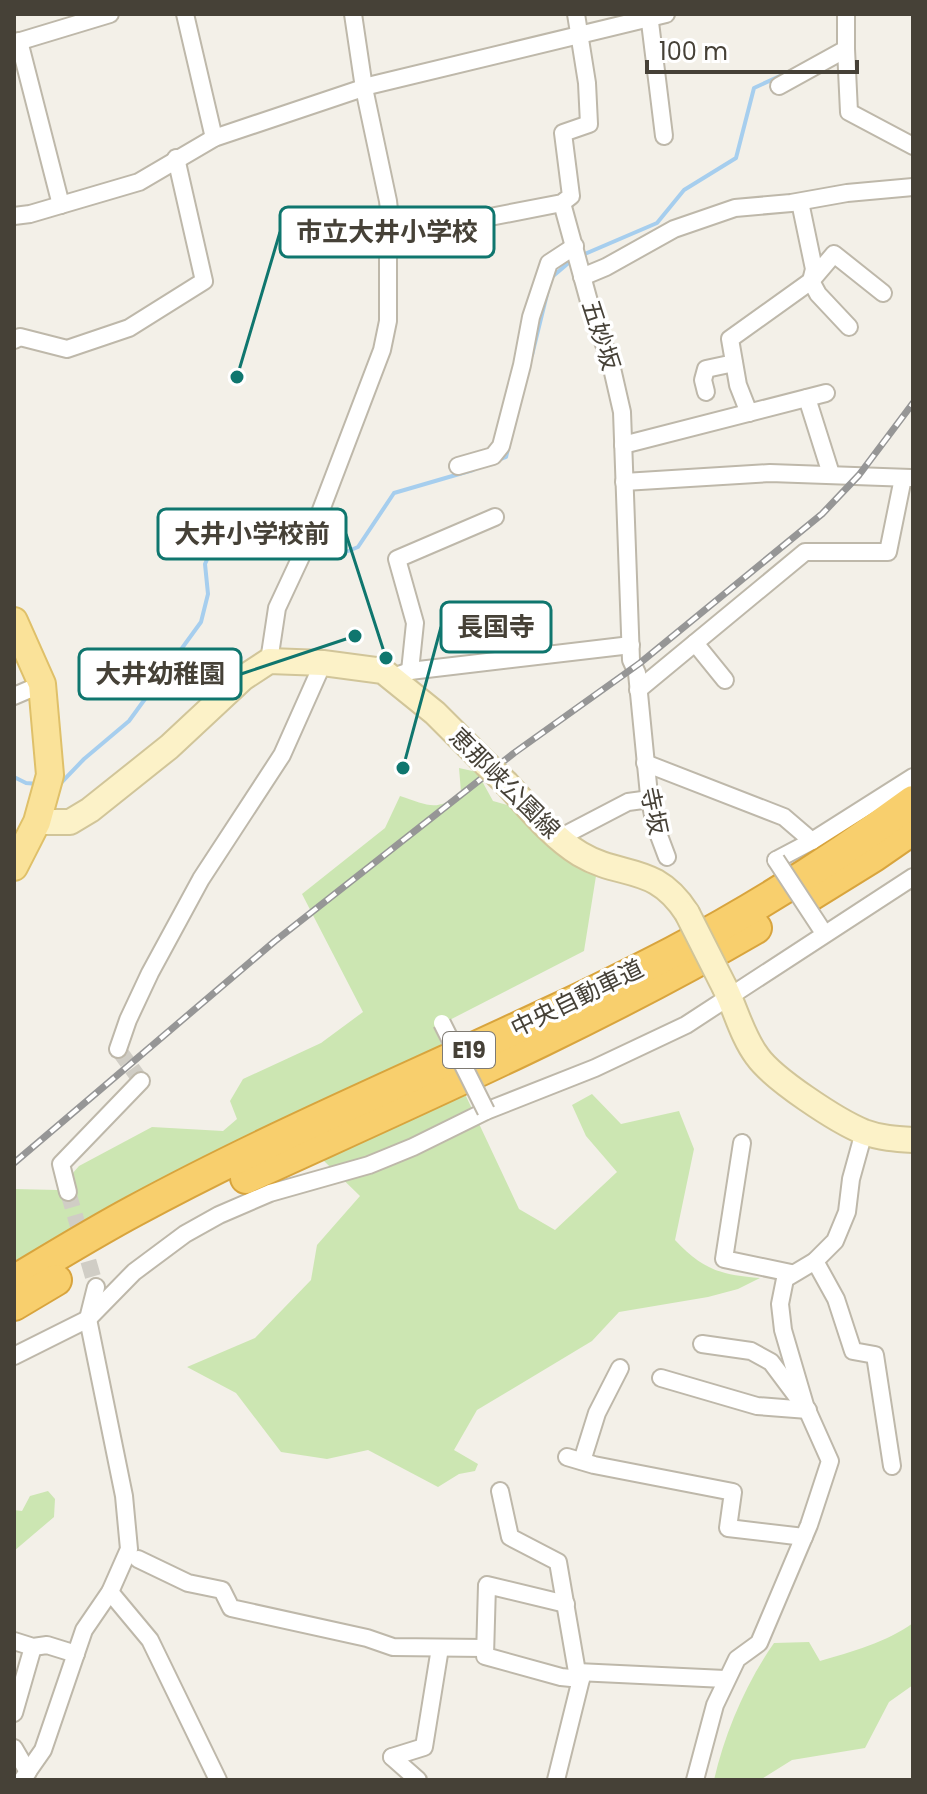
<svg xmlns="http://www.w3.org/2000/svg" width="927" height="1794" font-family="Poppins,'Noto Sans JP',sans-serif">
	<style>
		.green { fill: #cce6b2 }
		.lines { fill: none; stroke-linecap: round; stroke-linejoin: round }
		.stream { stroke: #a6ceee; stroke-width: 4 }
		.minor-tunnel { stroke: #d0cdc5; stroke-width: 16; stroke-dasharray: 16 8; stroke-linecap: butt }
		.minor-casing { stroke: #beb8aa; stroke-width: 20 }
		.secondary-casing { stroke: #d1c599; stroke-width: 28 }
		.primary-casing { stroke: #dfc069; stroke-width: 30 }
		.motorway-casing { stroke: #d8a43d; stroke-width: 34 }
		.minor { stroke: #fff; stroke-width: 16 }
		.secondary { stroke: #fcf2c8; stroke-width: 24 }
		.primary { stroke: #fae299; stroke-width: 26 }
		.motorway { stroke: #f8cf6d; stroke-width: 30 }
		.rail-casing { stroke: #969696; stroke-width: 7 }
		.rail { stroke: #fff; stroke-width: 4; stroke-dasharray: 12; stroke-linecap: butt }
		.minor-bridge-casing { stroke: #beb8aa; stroke-width: 20; stroke-linecap: butt }
		.secondary-bridge-casing { stroke: #d1c599; stroke-width: 28; stroke-linecap: butt }
		.minor-bridge { stroke: #fff; stroke-width: 16 }
		.secondary-bridge { stroke: #fcf2c8; stroke-width: 24 }
		.labels { text-anchor: middle; dominant-baseline: central; stroke-width: 7; stroke-linejoin: round; paint-order: stroke }
		.shield { fill: #fff; stroke: #7e7a73; stroke-width: 2 }
		.shield-label { font-size: 22px; font-weight: bold; fill: #464137 }
		.street-label { font-size: 24px; fill: #464137; stroke: #fff }
		.leader { fill: none; stroke: #0f766e; stroke-width: 3 }
		.callout-dot { fill: #0f766e; stroke: #fff; stroke-width: 3 }
		.callout { fill: #fff; stroke: #0f766e; stroke-width: 3 }
		.callout-label { font-size: 26px; text-anchor: middle; font-weight: bold; fill: #464137 }
	</style>
	<rect width="100%" height="100%" fill="#f3f0e8"/>
	<!-- green -->
	<g class="green">
		<path d="M459 768 477 772 493 801 522 809 596 876 584 951 434 1028 519 1209 555 1230 617 1172 586 1136 572 1105 592 1094 621 1124 679 1111 694 1149 675 1240C702 1269 720 1275 760 1278L738 1289 708 1297 619 1312 592 1341 477 1410 454 1450 478 1464 475 1471 459 1474 438 1487 368 1450 327 1459 281 1452 236 1393 187 1367 255 1338 311 1280 317 1245 360 1196 286 1124 14 1265V1189L58 1190 79 1166 152 1127 223 1131 237 1119 230 1101 243 1079 321 1043 363 1012 302 894 385 828 400 796C428 805 437 813 461 792Z"/>
		<path d="M48 1491 55 1499 54 1517 14 1551V1510L22 1511 30 1496Z"/>
		<path d="M913 1623V1685L889 1702 865 1748 792 1760 760 1780H714C725 1732 746 1683 774 1643L809 1642 820 1661C851 1652 887 1642 913 1623Z"/>
	</g>
	<g class="lines">
		<!-- stream -->
		<g class="stream">
			<path d="M580 256 657 223 684 190 736 158 754 88 793 70"/>
			<path d="M552 277 572 260"/>
			<path d="M532 355 549 286"/>
			<path d="M496 461 506 457 509 445"/>
			<path d="M309 552 322 557 336 556 358 547 394 493 473 470"/>
			<path d="M14 777 26 783 38 784"/>
			<path d="M59 785 84 759 129 721 201 622 208 594 205 564 216 539 234 530 257 534 300 550"/>
		</g>
		<!-- minor-tunnel -->
		<g class="minor-tunnel">
			<path d="M118 1049 141 1081"/>
			<path d="M68 1192 96 1287"/>
		</g>
		<!-- minor casing -->
		<g class="minor-casing">
			<g id="minor">
				<path d="M185 14 214 138"/>
				<path d="M649 14 664 136"/>
				<path d="M19 41 61 205"/>
				<path d="M14 43 110 14"/>
				<path d="M846 49 849 112 913 146"/>
				<path d="M779 86 846 49V14"/>
				<path d="M800 202 814 269 811 281 818 294 849 327"/>
				<path d="M562 203 590 305 611 364 622 412 631 660 637 673 649 795 655 825 667 857"/>
				<path d="M14 216 30 214 139 182 214 138 372 85 666 14"/>
				<path d="M392 236 562 203 571 196 563 133 589 124 587 83 576 14"/>
				<path d="M582 277 606 267 674 229 735 208 791 203 847 193 913 187"/>
				<path d="M14 340 20 337 67 349 129 328 204 281 176 158"/>
				<path d="M706 392 703 380 706 369 734 363"/>
				<path d="M807 398 831 474"/>
				<path d="M749 413 738 385 730 339 811 281 834 254 883 293"/>
				<path d="M623 445 826 393"/>
				<path d="M458 466 493 456 501 446 522 365 531 317 549 263 575 246"/>
				<path d="M624 482 770 473 911 478"/>
				<path d="M695 643 725 680"/>
				<path d="M269 661 277 608 313 531 382 350 388 321V254L392 236 388 201 364 88 353 14"/>
				<path d="M410 671 415 623 397 559 495 517"/>
				<path d="M390 678 410 671 631 645"/>
				<path d="M638 690 805 552H888L903 478"/>
				<path d="M14 696 42 684"/>
				<path d="M645 763 784 817 812 841"/>
				<path d="M559 838 628 802 650 799"/>
				<path d="M776 860 812 841 913 777"/>
				<path d="M118 1049 128 1020 150 973 201 879 282 755 323 663"/>
				<path d="M742 1143 724 1259 791 1273"/>
				<path d="M68 1192 61 1164 141 1081"/>
				<path d="M815 1261 836 1299 853 1351 875 1355 892 1466"/>
				<path d="M702 1344 751 1351 771 1362 804 1406"/>
				<path d="M14 1356 88 1319 134 1272 185 1234 219 1215 270 1193 369 1165 413 1147 486 1111 595 1068 686 1025 913 877"/>
				<path d="M661 1378 757 1406 808 1410"/>
				<path d="M567 1457 594 1465 733 1492 728 1528 804 1537"/>
				<path d="M582 1461 597 1413 620 1368"/>
				<path d="M500 1491 510 1537 558 1562 577 1672 581 1679 556 1780"/>
				<path d="M138 1559 188 1583 222 1590 231 1608 367 1638 393 1647 484 1648"/>
				<path d="M110 1592 150 1640 218 1780"/>
				<path d="M566 1604 487 1585 485 1656 561 1677 581 1679"/>
				<path d="M14 1641 33 1647 47 1645 76 1654"/>
				<path d="M577 1672 725 1679"/>
				<path d="M14 1713 33 1647"/>
				<path d="M14 1748 28 1772"/>
				<path d="M392 1757 424 1747 440 1648"/>
				<path d="M392 1757 418 1780"/>
				<path d="M22 1780 43 1750 84 1630 110 1592 129 1549 124 1496 88 1319 96 1287"/>
				<path d="M695 1780 715 1705 737 1659 759 1643 809 1525 830 1461 805 1405 783 1330 780 1304 785 1279 815 1261 835 1241 847 1212 851 1179 864 1132"/>
			</g>
		</g>
		<!-- secondary casing -->
		<g class="secondary-casing">
			<g id="secondary">
				<path d="M507 784C529 808 552 837 580 854 622 879 655 863 687 913"/>
				<path d="M37 822H70L90 810 169 747 243 678 269 661 323 663 383 671 435 713 486 764"/>
				<path d="M725 988C736 1010 742 1036 757 1056 773 1079 837 1121 864 1132 880 1138 896 1139 913 1140"/>
			</g>
		</g>
		<!-- primary casing -->
		<g class="primary-casing">
			<path id="primary" d="M14 621 42 684 50 775 37 822 14 867"/>
		</g>
		<!-- motorway casing -->
		<g class="motorway-casing">
			<g id="motorway">
				<path d="M811 895 874 856 913 829"/>
				<path d="M246 1178C418 1099 593 1023 756 928"/>
				<path d="M14 1281C54 1257 93 1233 134 1211 309 1116 496 1044 673 952 756 908 837 857 913 801"/>
				<path d="M14 1305 56 1280"/>
			</g>
		</g>
		<!-- minor -->
		<use href="#minor" class="minor"/>
		<!-- secondary -->
		<use href="#secondary" class="secondary"/>
		<!-- primary -->
		<use href="#primary" class="primary"/>
		<!-- motorway -->
		<use href="#motorway" class="motorway"/>
		<!-- rail casing -->
		<g class="rail-casing">
			<path id="rail" d="M14 1163 275 941 514 753 640 663 822 514 859 475 913 403"/>
		</g>
		<!-- rail -->
		<use href="#rail" class="rail"/>
		<!-- minor-bridge casing -->
		<g class="minor-bridge-casing">
			<g id="minor-bridge">
				<path d="M776 860 820 927"/>
				<path d="M442 1023 486 1111"/>
			</g>
		</g>
		<!-- secondary-bridge casing -->
		<g class="secondary-bridge-casing">
			<g id="secondary-bridge">
				<path d="M486 764 507 784"/>
				<path d="M687 913 725 988"/>
			</g>
		</g>
		<!-- minor-bridge -->
		<use href="#minor-bridge" class="minor-bridge"/>
		<!-- secondary-bridge -->
		<use href="#secondary-bridge" class="secondary-bridge"/>
	</g>
	<g class="labels">
		<!-- shield labels -->
		<rect class="shield" x="443" y="1032" width="52" height="36" rx="6"/>
		<g class="shield-label">
			<text x="469" y="1050">E19</text>
		</g>
		<!-- street labels -->
		<g class="street-label">
			<text transform="translate(601 335) rotate(72)">五妙坂</text>
			<text transform="translate(505 783) rotate(45)">恵那峡公園線</text>
			<text transform="translate(654 811) rotate(78)">寺坂</text>
			<text transform="translate(577 998) rotate(-26)">中央自動車道</text>
		</g>
	</g>
	<!-- callouts -->
	<path class="leader" d="M237 377L280 232M386 658L346 534M403 768L441 627M355 636L241 674"/>
	<g class="callout-dot">
		<circle cx="237" cy="377" r="8"/>
		<circle cx="386" cy="658" r="8"/>
		<circle cx="403" cy="768" r="8"/>
		<circle cx="355" cy="636" r="8"/>
	</g>
	<g class="callout">
		<rect x="280" y="207" width="214" height="50" rx="8"/>
		<rect x="158" y="509" width="188" height="50" rx="8"/>
		<rect x="441" y="602" width="110" height="50" rx="8"/>
		<rect x="79" y="649" width="162" height="50" rx="8"/>
	</g>
	<g class="callout-label">
		<text x="387" y="241">市立大井小学校</text>
		<text x="252" y="543">大井小学校前</text>
		<text x="496" y="636">長国寺</text>
		<text x="160" y="683">大井幼稚園</text>
	</g>
	<!-- border -->
	<rect width="927" height="1794" fill="none" stroke="#464137" stroke-width="32"/>
	<!-- scale -->
	<path d="M647 60v12h210v-12" fill="none" stroke="#464137" stroke-width="4"/>
	<text x="659" y="60" font-size="24" fill="#464137" stroke="#ffffff" stroke-width="6" paint-order="stroke">100 m</text>
</svg>
